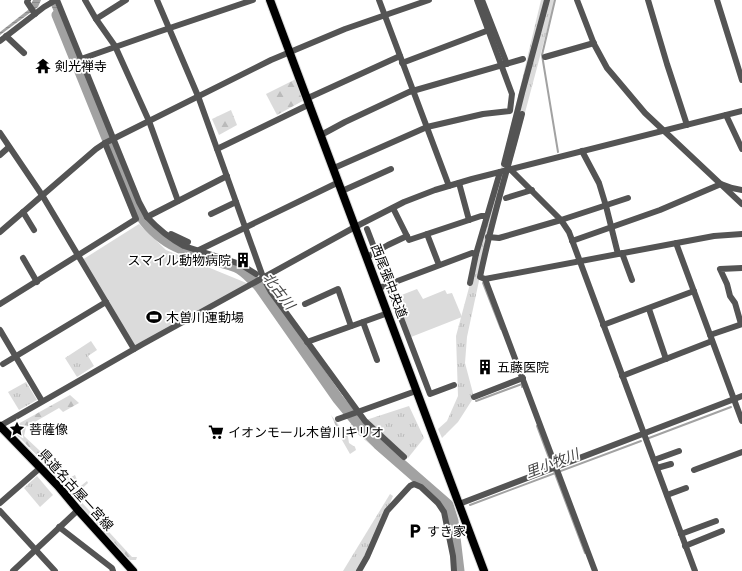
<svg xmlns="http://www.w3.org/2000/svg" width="742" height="571" font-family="Raleway,'Noto Sans JP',sans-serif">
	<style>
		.grass { fill: url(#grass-tufts) }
		.forest { fill: url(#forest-firs) }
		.garden { fill: #dbdbdb }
		.water { fill: url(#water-rules) }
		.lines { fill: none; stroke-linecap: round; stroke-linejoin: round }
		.stream { stroke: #a2a2a2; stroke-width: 2 }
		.river { stroke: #a2a2a2; stroke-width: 11 }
		.major-casing { stroke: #dbdbdb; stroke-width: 10 }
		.minor { stroke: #545454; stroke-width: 6 }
		.major { stroke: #000; stroke-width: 8 }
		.labels { text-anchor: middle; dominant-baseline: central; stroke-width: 3.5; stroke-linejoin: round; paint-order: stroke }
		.poi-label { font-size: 13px; fill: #000; stroke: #fff; text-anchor: start }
		.street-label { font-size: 13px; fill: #000; stroke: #fff }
		.water-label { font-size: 14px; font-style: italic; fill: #434343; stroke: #fff }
	</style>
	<defs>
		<pattern id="grass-tufts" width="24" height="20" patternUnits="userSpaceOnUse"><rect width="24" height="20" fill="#dbdbdb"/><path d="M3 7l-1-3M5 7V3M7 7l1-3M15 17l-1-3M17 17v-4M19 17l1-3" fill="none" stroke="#bababa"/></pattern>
		<pattern id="forest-firs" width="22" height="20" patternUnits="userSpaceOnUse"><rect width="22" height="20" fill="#dbdbdb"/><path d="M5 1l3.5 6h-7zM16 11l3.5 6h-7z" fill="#bababa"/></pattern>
		<pattern id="water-rules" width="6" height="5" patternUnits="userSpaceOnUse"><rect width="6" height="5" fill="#a2a2a2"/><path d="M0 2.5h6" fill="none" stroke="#8a8a8a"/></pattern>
	</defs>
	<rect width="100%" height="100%" fill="#fff"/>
	<!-- grass -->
	<g class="grass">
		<path d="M541 0H555L510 169 507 170 489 234 467 337 465 363 474 397 458 422 442 438 438 429 447 421 458 396 456 336 500 172Z"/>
		<path d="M91 341 97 350 88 356 94 366 77 377 65 358Z"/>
		<path d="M26 382 37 400 19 410 8 392Z"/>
		<path d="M409 406 424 438 408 458 366 420Z"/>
		<path d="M37 476 53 495 40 507 24 488Z"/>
		<path d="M390 494 393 496 367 557 358 571H343Z"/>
	</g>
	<!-- forest -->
	<g class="forest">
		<path d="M300 77 308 98 277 115 266 94Z"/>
		<path d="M231 110 237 125 219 135 212 119Z"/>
		<path d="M70 395 79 403 63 412 59 408 26 427 24 436 69 478 75 475 78 482H63L17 435 18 424Z"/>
		<path d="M331 415 348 437 349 443 355 447 356 450 350 454 342 440Z"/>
		<path d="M352 423 394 461 393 463 349 427Z"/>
		<path d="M87 481 88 483 75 495 132 557H137L136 560H130L73 497 72 493Z"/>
	</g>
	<!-- garden -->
	<g class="garden">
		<path d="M139 224 166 250 249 284 134 349 82 260Z"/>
		<path d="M417 289 423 299 445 290 447 294 452 293 462 317 411 337 394 298Z"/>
	</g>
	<!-- water -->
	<g class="water">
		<path d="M33 0H41L38 7 0 35V32L28 10Z"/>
		<path d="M49 0H54L65 27 61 29Z"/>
	</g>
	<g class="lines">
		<!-- stream -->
		<g class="stream">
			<path d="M555 0 542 55 558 152"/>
			<path d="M483 283 501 329"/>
			<path d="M476 401 522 384V387"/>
			<path d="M537 426 552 466"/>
			<path d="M649 438 731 407"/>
			<path d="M554 471 585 553"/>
			<path d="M470 505 641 441"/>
		</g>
		<!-- river -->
		<path class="river" d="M57 15 134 205C153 240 177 249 213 260 220 262 229 264 236 267 245 271 251 279 258 285L338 399 356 421 378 444 448 505 453 521 459 571"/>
		<!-- major casing -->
		<g class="major-casing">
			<g id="major">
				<path d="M270 0 484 571"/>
				<path d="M0 426 58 486 78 510 133 571"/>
			</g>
		</g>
		<!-- minor -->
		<g class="minor">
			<path d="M28 0 27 2 35 14"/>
			<path d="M57 0 139 202 147 217 227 176"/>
			<path d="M85 0 96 19 115 46 149 121 178 201"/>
			<path d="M157 0 198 96 263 277 271 292 365 421 404 457"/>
			<path d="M379 0 449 186"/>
			<path d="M482 0 507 64"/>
			<path d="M577 0 594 44 607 68 613 75 645 113 742 204"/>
			<path d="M648 0 667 64 687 125"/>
			<path d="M717 0 742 80"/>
			<path d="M96 19 126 0"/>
			<path d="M6 36 24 53"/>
			<path d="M0 41 44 7 56 0"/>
			<path d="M545 57 594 43"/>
			<path d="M81 59 158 32 253 0"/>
			<path d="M402 63 489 30"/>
			<path d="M308 98 400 56"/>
			<path d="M522 114C508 168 491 222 480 277L485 279 714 236 742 234"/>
			<path d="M726 115 742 149"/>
			<path d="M0 133 42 195 134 349"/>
			<path d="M321 135 345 122 409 92 523 59"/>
			<path d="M217 149 310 104"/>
			<path d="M582 151 599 183 606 206 618 254"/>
			<path d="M0 155 9 147"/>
			<path d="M504 164 522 93 547 0"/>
			<path d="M334 168 427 127 483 114 510 111 512 94 477 0"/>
			<path d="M510 169 561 220 569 232 695 571"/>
			<path d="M459 183 469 220"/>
			<path d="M342 191 391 169"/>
			<path d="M506 198 532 190"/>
			<path d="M393 208 409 240 481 216H486"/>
			<path d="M23 212 34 230"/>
			<path d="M211 214 236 202"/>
			<path d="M147 217C158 229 169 238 184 246L240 264 256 274"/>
			<path d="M367 229 430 394 454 385"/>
			<path d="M0 232 96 149 105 143 271 60 345 29 429 0"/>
			<path d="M171 234 188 242"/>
			<path d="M427 234 439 265"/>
			<path d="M488 237 499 238 561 220 628 198"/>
			<path d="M572 241 660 210 721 184 732 188 742 190"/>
			<path d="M676 243 742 421"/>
			<path d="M199 250 339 182"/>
			<path d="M622 253 632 280"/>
			<path d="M367 257 388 245 407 236"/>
			<path d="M23 258 37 282"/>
			<path d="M485 279 595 571"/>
			<path d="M470 283 476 254 500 172"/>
			<path d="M379 288 472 253 476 254"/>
			<path d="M0 304 136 219 105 143"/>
			<path d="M305 304 338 289 351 326"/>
			<path d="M649 309 666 359"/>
			<path d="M363 322 377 360"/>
			<path d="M741 324 735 303 730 296 727 284 720 269 742 268"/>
			<path d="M603 325 694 291"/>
			<path d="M0 330 42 401"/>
			<path d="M710 335 742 324"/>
			<path d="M307 342 388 313"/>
			<path d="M3 364 106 302"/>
			<path d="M622 376 712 341"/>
			<path d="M474 397 523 378"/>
			<path d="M338 419 416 391"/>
			<path d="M0 426 143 344 355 227 404 202 435 190 472 179 742 111"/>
			<path d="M654 460 679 451"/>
			<path d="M657 468 671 464"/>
			<path d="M694 470 742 452"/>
			<path d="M667 495 686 488"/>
			<path d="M0 503 40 468"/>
			<path d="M459 504 742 396"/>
			<path d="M0 511 55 571"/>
			<path d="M59 527 112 568 113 571"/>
			<path d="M448 534 467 527"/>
			<path d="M681 534 716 521"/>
			<path d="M685 546 722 531"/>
			<path d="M13 571 78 510"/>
			<path d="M359 571 367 557 387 511 410 486 414 484 421 487 438 503 444 512 453 556 454 571"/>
		</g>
		<!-- major -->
		<use href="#major" class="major"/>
	</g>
	<!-- icons -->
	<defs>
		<g id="temple-bare" transform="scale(1.2)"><path d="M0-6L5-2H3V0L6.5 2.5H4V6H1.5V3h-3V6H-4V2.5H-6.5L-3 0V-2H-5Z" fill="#000" stroke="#fff" stroke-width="2.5" paint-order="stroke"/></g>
		<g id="building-bare" transform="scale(1.2)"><path d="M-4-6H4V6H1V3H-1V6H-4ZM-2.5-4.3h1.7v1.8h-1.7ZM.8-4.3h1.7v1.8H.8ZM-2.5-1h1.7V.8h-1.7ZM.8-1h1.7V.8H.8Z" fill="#000" stroke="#fff" stroke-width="2.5" paint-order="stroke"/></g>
		<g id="stadium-bare" transform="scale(1.2)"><path d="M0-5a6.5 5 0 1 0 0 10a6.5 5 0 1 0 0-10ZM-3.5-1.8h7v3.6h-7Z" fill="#000" stroke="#fff" stroke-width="2.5" paint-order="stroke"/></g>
		<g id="sight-bare" transform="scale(1.2)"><path d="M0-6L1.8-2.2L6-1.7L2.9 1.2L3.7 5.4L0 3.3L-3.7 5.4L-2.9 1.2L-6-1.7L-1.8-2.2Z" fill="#000" stroke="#fff" stroke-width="2.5" paint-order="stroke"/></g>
		<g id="supermarket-bare" transform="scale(1.2)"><path d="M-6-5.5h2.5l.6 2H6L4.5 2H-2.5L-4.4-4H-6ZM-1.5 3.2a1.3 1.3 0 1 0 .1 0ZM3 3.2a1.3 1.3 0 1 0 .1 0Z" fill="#000" stroke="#fff" stroke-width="2.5" paint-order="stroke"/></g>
		<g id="parking-bare" transform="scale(1.2)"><path d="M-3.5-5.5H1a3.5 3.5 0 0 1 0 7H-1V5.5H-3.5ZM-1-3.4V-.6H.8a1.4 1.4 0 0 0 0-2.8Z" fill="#000" stroke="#fff" stroke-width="2.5" paint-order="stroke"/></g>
	</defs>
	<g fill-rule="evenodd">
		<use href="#temple-bare" x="43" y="66"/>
		<use href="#building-bare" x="243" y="260"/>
		<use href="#stadium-bare" x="154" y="317"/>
		<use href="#building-bare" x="485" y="367"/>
		<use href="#sight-bare" x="17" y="429"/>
		<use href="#supermarket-bare" x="216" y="432"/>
		<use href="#parking-bare" x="415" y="531"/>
	</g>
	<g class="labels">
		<!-- poi labels -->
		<g class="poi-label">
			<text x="55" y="66">剣光禅寺</text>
			<text x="231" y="260" text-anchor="end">スマイル動物病院</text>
			<text x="166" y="317">木曽川運動場</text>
			<text x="497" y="367">五藤医院</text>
			<text x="29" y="429">菩薩像</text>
			<text x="228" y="432">イオンモール木曽川キリオ</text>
			<text x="427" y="531">すき家</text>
		</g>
		<!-- street labels -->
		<g class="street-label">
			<text transform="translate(389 281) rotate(69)">西尾張中央道</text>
			<text transform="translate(76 490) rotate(48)">県道名古屋一宮線</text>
		</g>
		<!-- water labels -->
		<g class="water-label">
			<text transform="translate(279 291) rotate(52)">北古川</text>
			<text transform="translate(552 463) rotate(-21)">里小牧川</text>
		</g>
	</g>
</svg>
